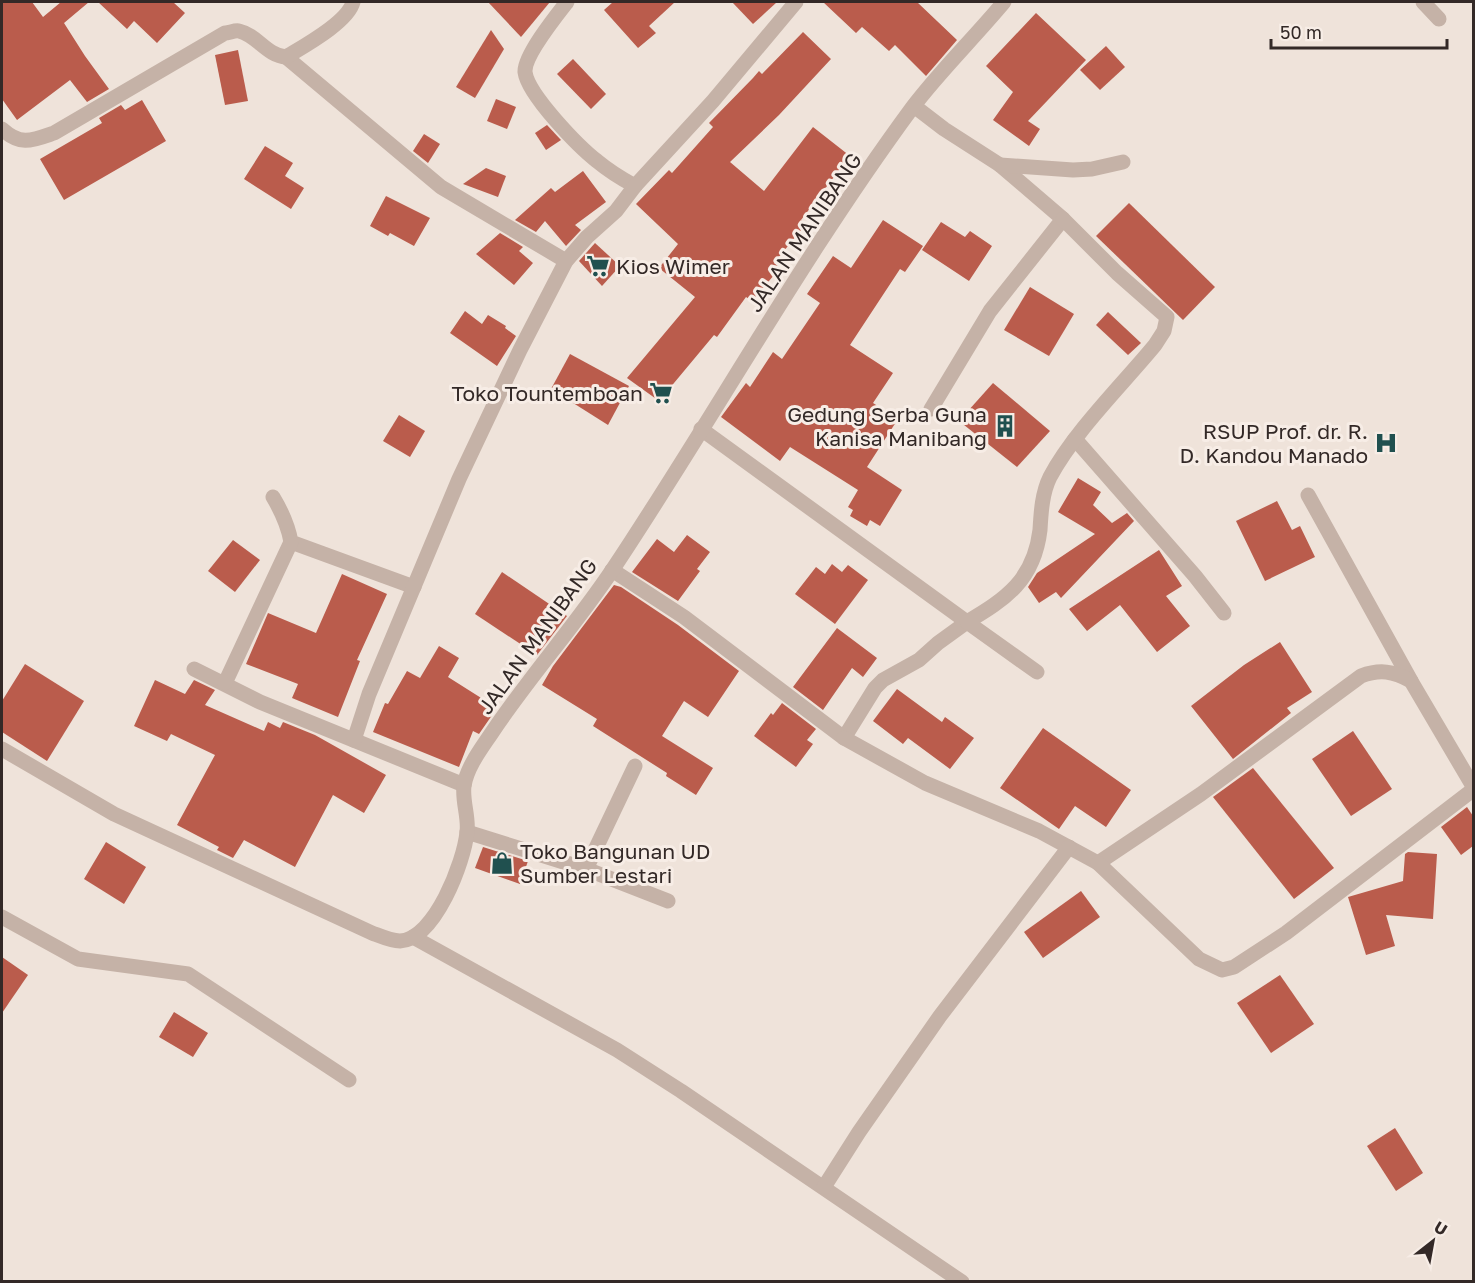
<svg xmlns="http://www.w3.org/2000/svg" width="1475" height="1283" font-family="'Golos Text',sans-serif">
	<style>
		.building { fill: #ba5c4c }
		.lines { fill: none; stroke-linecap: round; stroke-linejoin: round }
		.minor { stroke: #c5b2a7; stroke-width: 15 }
		.tertiary { stroke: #c5b2a7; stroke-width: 15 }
		.labels { text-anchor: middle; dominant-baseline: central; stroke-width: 6; stroke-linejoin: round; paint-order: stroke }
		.street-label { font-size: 21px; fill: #332927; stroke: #f7ede6 }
		.poi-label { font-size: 21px; fill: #332927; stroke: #f7ede6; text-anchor: end }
	</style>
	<rect width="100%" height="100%" fill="#efe3da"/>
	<!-- building -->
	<g class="building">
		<path d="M2 2H32L43 17 61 2H89L64 23 85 56 109 89 87 102 70 80 17 120 2 99Z"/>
		<path d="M98 2H173L185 13 157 43 134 21 127 29Z"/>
		<path d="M488 2H550L521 37Z"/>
		<path d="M613 2H675L649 26 656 33 638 48 604 10Z"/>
		<path d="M732 2H777L753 24Z"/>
		<path d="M823 2H917L957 40 926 76 895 45 889 51 862 27 856 33Z"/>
		<path d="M1036 13 1086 60 1028 121 1040 129 1029 146 993 120 1013 92 986 66Z"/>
		<path d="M491 30 504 49 475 98 456 87Z"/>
		<path d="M803 32 831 59 779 115 730 162 764 191 813 127 850 156 801 220 806 224 774 263 780 268 752 301 746 297 717 337 714 335 659 401 627 378 695 297 659 268 678 244 636 204 669 170 672 173 713 127 709 123 753 78 759 71 762 74Z"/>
		<path d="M1106 46 1125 67 1100 90 1080 70Z"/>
		<path d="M238 50 248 101 225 105 215 55Z"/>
		<path d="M573 59 606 94 591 109 557 74Z"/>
		<path d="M496 99 516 107 507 129 487 121Z"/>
		<path d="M142 100 166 141 64 200 40 159 102 123 99 118 121 105 125 110Z"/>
		<path d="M547 125 561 140 546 150 535 133Z"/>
		<path d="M424 134 440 144 428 163 413 151Z"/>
		<path d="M265 146 293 163 285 176 304 188 291 209 244 179Z"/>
		<path d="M486 168 506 176 498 197 463 184Z"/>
		<path d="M583 171 606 202 575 225 581 230 566 246 545 221 536 232 515 220 551 188 555 192Z"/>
		<path d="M386 196 430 218 414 246 390 233 388 236 370 226Z"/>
		<path d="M1129 203 1215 287 1183 320 1096 236Z"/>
		<path d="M883 220 923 246 905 272 900 269 850 345 893 373 873 403 898 419 867 467 902 490 880 526 870 520 867 526 850 516 853 510 848 507 858 490 790 447 780 461 721 417 746 383 750 387 773 352 782 359 820 303 807 294 833 256 851 268Z"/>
		<path d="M941 222 965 237 970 231 992 246 969 281 922 250Z"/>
		<path d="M500 233 523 247 519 251 533 263 514 285 476 254Z"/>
		<path d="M595 243 620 266 602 286 579 261Z"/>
		<path d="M1030 287 1074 314 1049 356 1004 330Z"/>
		<path d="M465 311 482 324 488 315 506 326 505 328 516 336 497 366 450 333Z"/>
		<path d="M1108 312 1141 343 1128 355 1096 325Z"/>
		<path d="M570 354 629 386 608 425 551 389Z"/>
		<path d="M993 383 1050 431 1017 467 959 421Z"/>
		<path d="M399 415 425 431 410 457 383 441Z"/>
		<path d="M1078 478 1101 492 1093 505 1112 523 1127 513 1134 521 1061 598 1056 592 1039 603 1028 587 1037 573 1095 534 1058 512Z"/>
		<path d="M1277 501 1292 530 1300 526 1315 557 1265 581 1236 521Z"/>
		<path d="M687 535 710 552 697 569 700 571 678 601 632 572 657 539 674 552Z"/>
		<path d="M233 540 260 560 235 592 208 571Z"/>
		<path d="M1159 550 1182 586 1166 596 1190 626 1157 652 1120 605 1087 631 1069 609Z"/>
		<path d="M832 564 842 572 848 565 868 580 835 624 795 594 816 567 825 574Z"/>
		<path d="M502 572 567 616 537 655 475 614Z"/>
		<path d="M342 574 387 594 357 660 360 661 338 717 292 698 298 684 246 664 268 613 316 633Z"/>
		<path d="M614 585 621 587 678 625 739 671 708 717 684 701 662 736 713 768 696 795 666 776 667 773 593 726 597 719 542 685 553 666Z"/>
		<path d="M837 628 877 658 863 677 852 668 823 710 793 687Z"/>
		<path d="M1280 642 1312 692 1287 708 1291 713 1233 759 1191 706 1244 665Z"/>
		<path d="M439 646 459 658 448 677 497 708 479 734 473 731 459 767 373 732 385 703 388 704 407 671 420 678Z"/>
		<path d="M25 664 84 701 47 761 2 732V701Z"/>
		<path d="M155 680 185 694 194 680 215 690 205 705 264 731 268 722 280 728 283 722 315 735 386 775 364 813 333 795 295 867 244 840 233 858 217 850 219 847 177 825 215 755 171 734 167 741 134 726Z"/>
		<path d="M897 689 942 722 945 717 974 738 950 769 908 738 903 744 873 721Z"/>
		<path d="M782 703 816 729 807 740 813 744 796 767 754 736 771 713 773 715Z"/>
		<path d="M1043 728 1131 790 1106 827 1075 806 1059 829 1000 788Z"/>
		<path d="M1353 731 1392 789 1351 816 1312 759Z"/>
		<path d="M1253 768 1334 868 1294 899 1213 797Z"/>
		<path d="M1467 807 1473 816V846L1461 855 1441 827Z"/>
		<path d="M106 842 146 867 124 904 84 879Z"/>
		<path d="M483 847 528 861 520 884 475 868Z"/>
		<path d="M1408 852 1437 854 1433 919 1386 915 1395 946 1366 955 1348 897 1403 881 1405 854Z"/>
		<path d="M1081 891 1100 917 1043 958 1024 932Z"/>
		<path d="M2 957 28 975 2 1013Z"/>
		<path d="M1280 975 1314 1024 1271 1053 1237 1003Z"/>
		<path d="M174 1012 208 1033 193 1057 159 1037Z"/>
		<path d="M1395 1128 1423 1173 1396 1191 1367 1146Z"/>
	</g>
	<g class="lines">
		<!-- minor -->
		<g class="minor">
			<path d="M567 2C556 16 524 56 525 72 528 95 579 147 597 161 609 171 622 179 635 186"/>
			<path d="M1423 2 1439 19"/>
			<path d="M286 57 441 187 566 261"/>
			<path d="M914 106 944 129 1000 165 1063 219 990 311 931 409"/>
			<path d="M2 129C21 146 31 141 54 133L225 33C229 33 235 30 239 31 257 35 267 56 286 57 304 46 348 22 353 2"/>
			<path d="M1000 165 1073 170 1092 169 1123 162"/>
			<path d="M1075 439 1195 576 1224 613"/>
			<path d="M1308 495 1411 681"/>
			<path d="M273 497C282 512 288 525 291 542L414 587"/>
			<path d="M612 570 684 617 844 738 875 688 883 680 919 660 938 643 967 622 701 429"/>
			<path d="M194 669 260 702 464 785"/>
			<path d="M1037 672 967 622C1006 599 1034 580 1040 530 1041 513 1042 493 1050 477 1074 432 1122 385 1155 345L1164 331 1167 317 1117 273 1063 219"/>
			<path d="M225 683 291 542"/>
			<path d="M844 738 925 783 1039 831 1098 863 1201 794 1361 676C1380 669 1393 671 1411 681L1474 788"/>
			<path d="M354 740 369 694 459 479 520 350 566 261 587 237 616 211 635 186 713 101 796 2"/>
			<path d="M467 832 586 869 668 901"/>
			<path d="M1098 863 1199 959 1222 970 1234 967 1286 933 1474 789"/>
			<path d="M586 869 635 766"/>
			<path d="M2 917 78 959 188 974 349 1080"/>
			<path d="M413 937 617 1050 681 1091 962 1282"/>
			<path d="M824 1187 859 1132 940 1016 1069 847"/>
		</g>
		<!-- tertiary -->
		<path class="tertiary" d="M2 749 114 814 372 933C380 936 391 941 400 941 435 939 464 862 467 832 469 817 462 801 464 786 467 767 481 749 491 734 529 677 575 626 613 569 714 417 803 256 912 108 940 71 974 38 1004 2"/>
	</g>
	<!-- icons -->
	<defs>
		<g id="supermarket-bare" transform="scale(1.8)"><path d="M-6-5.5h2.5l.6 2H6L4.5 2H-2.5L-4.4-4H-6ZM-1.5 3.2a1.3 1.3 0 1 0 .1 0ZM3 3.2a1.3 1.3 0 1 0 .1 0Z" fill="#20504f" stroke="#f7ede6" stroke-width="2.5" paint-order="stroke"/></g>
		<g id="building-bare" transform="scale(1.8)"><path d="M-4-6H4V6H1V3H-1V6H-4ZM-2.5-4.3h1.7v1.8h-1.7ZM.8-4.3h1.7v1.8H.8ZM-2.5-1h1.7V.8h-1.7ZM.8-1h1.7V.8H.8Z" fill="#20504f" stroke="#f7ede6" stroke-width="2.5" paint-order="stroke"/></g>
		<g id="hospital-bare" transform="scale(1.8)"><path d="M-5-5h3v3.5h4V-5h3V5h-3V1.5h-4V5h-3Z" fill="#20504f" stroke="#f7ede6" stroke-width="2.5" paint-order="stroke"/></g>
		<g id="shop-bare" transform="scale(1.8)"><path d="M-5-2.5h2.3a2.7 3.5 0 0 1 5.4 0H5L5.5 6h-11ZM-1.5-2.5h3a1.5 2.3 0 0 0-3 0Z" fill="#20504f" stroke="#f7ede6" stroke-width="2.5" paint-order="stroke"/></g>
	</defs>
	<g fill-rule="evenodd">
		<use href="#supermarket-bare" x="598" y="266"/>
		<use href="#supermarket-bare" x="661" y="393"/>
		<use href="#building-bare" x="1005" y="426"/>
		<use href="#hospital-bare" x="1386" y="443"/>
		<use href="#shop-bare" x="502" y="863"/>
	</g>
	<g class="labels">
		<!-- street labels -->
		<g class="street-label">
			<text transform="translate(804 232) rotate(-56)">JALAN MANIBANG</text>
			<text transform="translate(537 636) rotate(-54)">JALAN MANIBANG</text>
		</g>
		<!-- poi labels -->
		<g class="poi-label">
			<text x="616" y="266" text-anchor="start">Kios Wimer</text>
			<text x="643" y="393">Toko Tountemboan</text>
			<text x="987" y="414">Gedung Serba Guna<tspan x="987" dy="24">Kanisa Manibang</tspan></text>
			<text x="1368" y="431">RSUP Prof. dr. R.<tspan x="1368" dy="24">D. Kandou Manado</tspan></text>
			<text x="520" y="851" text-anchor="start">Toko Bangunan UD<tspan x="520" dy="24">Sumber Lestari</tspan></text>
		</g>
	</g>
	<!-- border -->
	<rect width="1475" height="1283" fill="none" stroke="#332927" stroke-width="6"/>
	<!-- north arrow -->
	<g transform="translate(1433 1241) rotate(31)" stroke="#f7ede6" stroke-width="4.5" paint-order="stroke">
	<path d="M0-4.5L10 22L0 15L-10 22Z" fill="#332927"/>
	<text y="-9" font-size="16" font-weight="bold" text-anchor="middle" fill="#332927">U</text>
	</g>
	<!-- scale -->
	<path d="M1271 39v9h176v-9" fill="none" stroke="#332927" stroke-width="3"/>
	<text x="1280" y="39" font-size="18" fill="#332927" stroke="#f7ede6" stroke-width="4.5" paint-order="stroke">50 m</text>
</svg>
